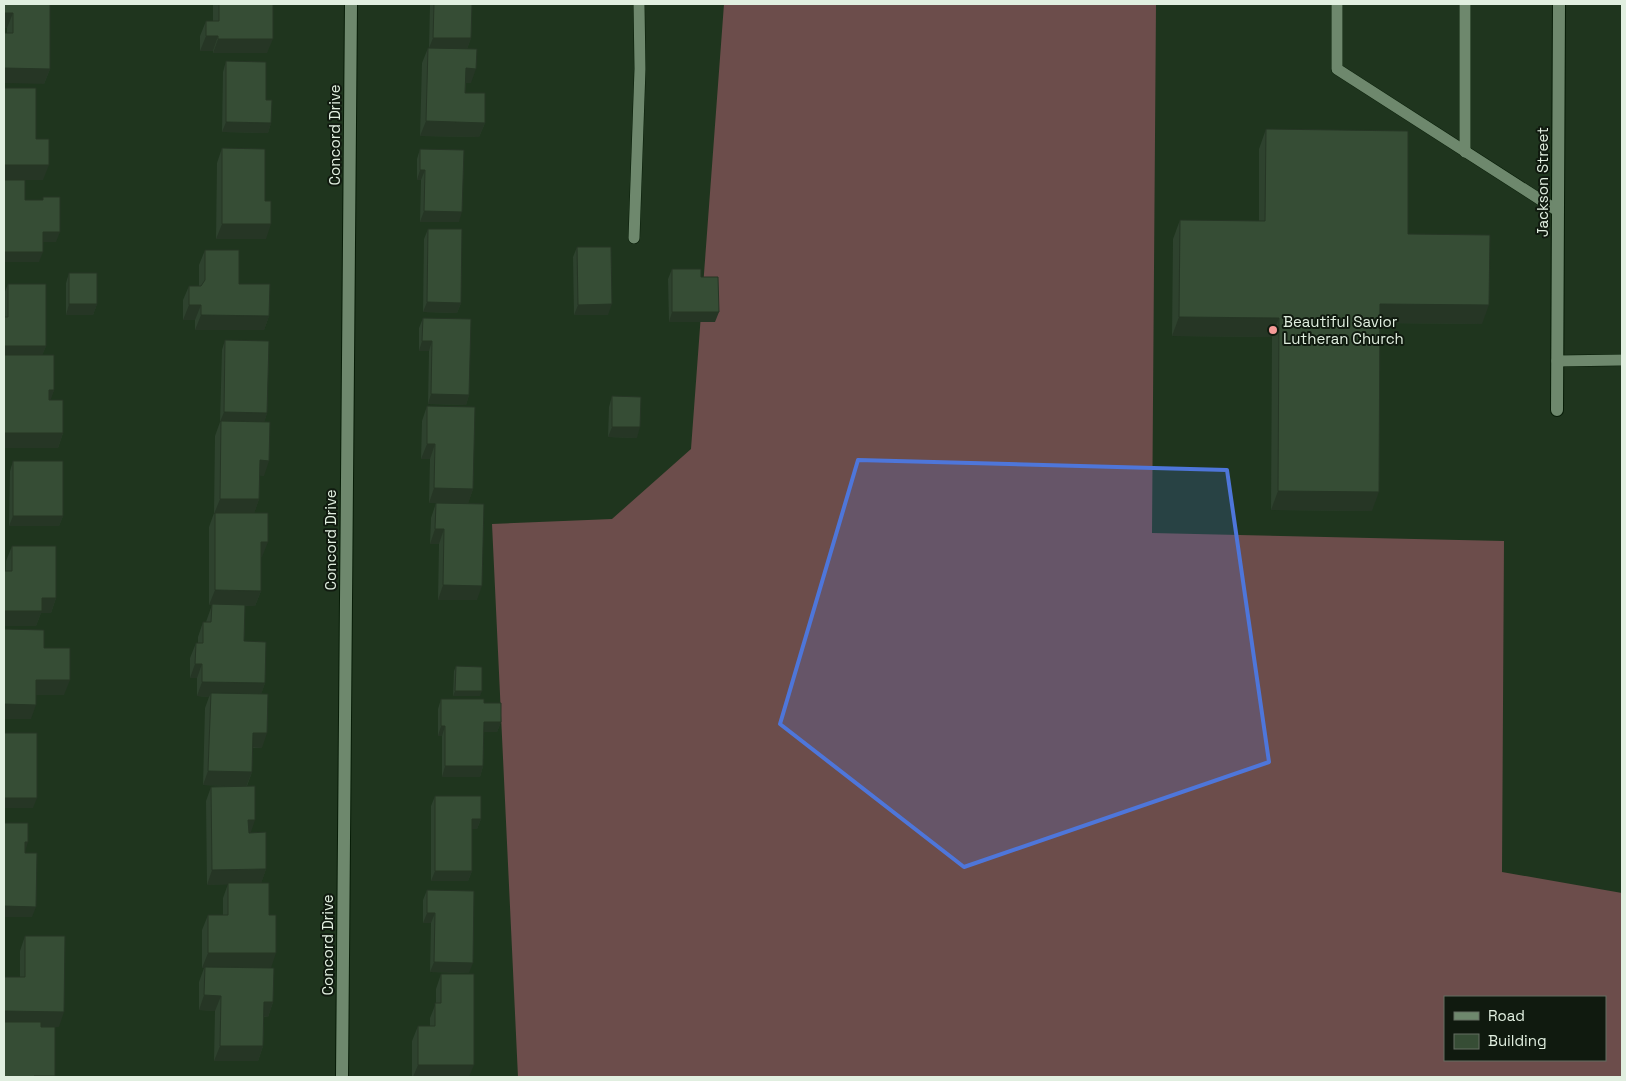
<svg xmlns="http://www.w3.org/2000/svg" width="1626" height="1081" font-family="'Space Grotesk',sans-serif">
	<style>
		.forest { fill: #6c4d4b; fill-rule: evenodd }
		.lines { fill: none; stroke-linecap: round; stroke-linejoin: round }
		.lane-casing { stroke: #071c07; stroke-width: 12 }
		.street-casing { stroke: #071c07; stroke-width: 14 }
		.lane { stroke: #6e886d; stroke-width: 11 }
		.street { stroke: #6e886d; stroke-width: 12 }
		.wall { fill: #2e422e }
		.shaded-wall { fill: #263625 }
		.building { fill: #364d35; stroke: #263625 }
		.marked { fill: #4e76da; fill-opacity: 0.2; stroke: #4e76da; stroke-width: 4; stroke-linejoin: round }
		.poi-dot { fill: #f59b98; stroke: #101a0f; stroke-width: 2 }
		.labels { text-anchor: middle; dominant-baseline: central; stroke-width: 4; stroke-linejoin: round; paint-order: stroke }
		.street-label { font-size: 15px; fill: #e1efe0; stroke: #101a0f }
		.poi-label { font-size: 15px; fill: #e1efe0; stroke: #101a0f; text-anchor: start }
	</style>
	<rect width="100%" height="100%" fill="#1f351e"/>
	<!-- forest -->
	<path class="forest" d="M724 4H1156L1152 533 1504 541 1502 872 1622 893V1077H518L492 524 612 519 691 449ZM1445 997H1605V1060H1445Z"/>
	<g class="lines">
		<!-- lane casing -->
		<g class="lane-casing">
			<g id="lane">
				<path d="M1337 4V69L1558 211"/>
				<path d="M1465 4V152"/>
				<path d="M634 238 640 69 639 4"/>
				<path d="M1557 361 1622 360"/>
			</g>
		</g>
		<!-- street casing -->
		<g class="street-casing">
			<g id="street">
				<path d="M1557 410 1559 4"/>
				<path d="M342 1077 351 4"/>
			</g>
		</g>
		<!-- lane -->
		<use href="#lane" class="lane"/>
		<!-- street -->
		<use href="#street" class="street"/>
	</g>
	<!-- wall -->
	<g class="wall">
		<path d="M4 4H50V69L44 84 7 33V28H4Z"/>
		<path d="M213 4H273L267 53H213V51H200V36L206 21H213Z"/>
		<path d="M430 4H472L471 38 467 49 439 48 471 83H466L465 93 485 123 479 137 420 136 422 63 428 48H429Z"/>
		<path d="M226 61 266 100 271 123 268 133 222 132 223 72Z"/>
		<path d="M1266 129 1408 234 1482 324 1380 323 1372 511 1271 510 1272 337 1172 336 1173 239 1180 220 1259 221V149Z"/>
		<path d="M222 148 265 201 266 239H216L217 163Z"/>
		<path d="M420 149 459 222H420L421 180H417V159Z"/>
		<path d="M428 229 461 303 457 313 423 312 424 239Z"/>
		<path d="M577 247 608 315H574L573 257Z"/>
		<path d="M205 250 269 316 264 330H195V320H183V300L189 286H199V265Z"/>
		<path d="M672 269 701 277 715 322H669L668 279Z"/>
		<path d="M69 273 97 304 93 315H66V283Z"/>
		<path d="M8 284 46 346 42 355 54 390 50 400 63 433 58 448H4V294Z"/>
		<path d="M423 318 469 395 466 405 428 404 429 351H419V328Z"/>
		<path d="M225 340 267 413 264 422V476L259 475V499L254 513 262 557H261V591L255 606H245L244 641 265 683 261 694 262 748H252V772L247 786 251 833 266 869 261 883 269 915 271 968 273 1002 268 1017H264L263 1046 258 1061H214L215 1011 199 1010V982L204 968H202V930L208 915H223V898L228 884 207 885 206 801 211 787 232 786 203 785 205 708 209 697 197 696V678H190V658L196 643H198V637L203 622H206L207 619 212 605H209V527L214 513 215 436 220 422 222 350Z"/>
		<path d="M612 396 637 438 608 437 609 407Z"/>
		<path d="M427 406 473 489 468 503 477 600H438L439 544H430L431 518 436 503H429L430 459H421L422 421Z"/>
		<path d="M13 461 63 516 59 526H9L10 471Z"/>
		<path d="M12 546 56 598 51 613H41L36 626H4L6 561Z"/>
		<path d="M456 666 480 696H453L454 671Z"/>
		<path d="M441 699 484 703 501 722 497 732H483V766L480 777H442V736H438V709Z"/>
		<path d="M435 796 481 819 477 829H472V871L468 881H431V806Z"/>
		<path d="M427 890 469 973 430 972 431 923H423V900Z"/>
		<path d="M25 936 59 1027H41L55 1076V1077H4L20 977V951Z"/>
		<path d="M441 974 469 1077H412V1041L418 1026H430V1018L436 1003V989Z"/>
	</g>
	<!-- shaded-wall -->
	<g class="shaded-wall">
		<path d="M4 13H13L7 28H4Z"/>
		<path d="M206 36H218L213 51H200Z"/>
		<path d="M433 38H471L467 49 429 48Z"/>
		<path d="M218 39H273L267 53H213Z"/>
		<path d="M4 68 50 69 44 84 4 83Z"/>
		<path d="M466 68 476 69 471 83H461Z"/>
		<path d="M426 121 485 123 479 137 420 136Z"/>
		<path d="M226 122 271 123 268 133 222 132Z"/>
		<path d="M4 165H49L43 180H4Z"/>
		<path d="M420 170H425L421 180H417Z"/>
		<path d="M424 211 462 212 459 222H420Z"/>
		<path d="M222 224H271L266 239H216Z"/>
		<path d="M43 232H60L56 242H39Z"/>
		<path d="M4 252H43L39 262H4Z"/>
		<path d="M427 302 461 303 457 313 423 312Z"/>
		<path d="M69 304H97L93 315H66Z"/>
		<path d="M612 304 608 315H574L578 305Z"/>
		<path d="M1380 304 1489 305 1482 324 1373 323Z"/>
		<path d="M189 305H201L195 320H183Z"/>
		<path d="M672 312H719L715 322H669Z"/>
		<path d="M201 315 269 316 264 330H195Z"/>
		<path d="M1179 317 1279 318 1272 337 1172 336Z"/>
		<path d="M422 341H432L429 351H419Z"/>
		<path d="M4 346H46L42 356H4Z"/>
		<path d="M49 390H54L49 405Z"/>
		<path d="M431 394 469 395 466 405 428 404Z"/>
		<path d="M224 412 267 413 264 423 220 422Z"/>
		<path d="M612 427H640L637 438 608 437Z"/>
		<path d="M4 433H63L58 448H4Z"/>
		<path d="M427 444H435L430 459H421Z"/>
		<path d="M260 460 269 461 264 476 254 475Z"/>
		<path d="M434 488 473 489 468 504 429 503Z"/>
		<path d="M1278 491 1379 492 1372 511 1271 510Z"/>
		<path d="M220 499H259L254 514H214Z"/>
		<path d="M13 516H63L59 526H9Z"/>
		<path d="M435 529H444L439 544H430Z"/>
		<path d="M261 542H268L262 557H256Z"/>
		<path d="M443 585 482 586 477 600H438Z"/>
		<path d="M215 590 261 591 255 606 209 605Z"/>
		<path d="M42 598H56L51 613H41L36 626H4V611Z"/>
		<path d="M195 664H202L197 678H190Z"/>
		<path d="M36 680H70L64 695H31Z"/>
		<path d="M202 682 265 683 260 698 211 693 209 697 197 696Z"/>
		<path d="M455 691H482L480 696H453Z"/>
		<path d="M4 704 36 705 31 719H4Z"/>
		<path d="M484 722H501L497 732H480Z"/>
		<path d="M441 726H445L442 736H438Z"/>
		<path d="M253 733H267L262 748 247 747Z"/>
		<path d="M445 766H483L480 777H442Z"/>
		<path d="M208 771 252 772 246 787 203 785Z"/>
		<path d="M4 798H37L33 808H4Z"/>
		<path d="M472 819H481L477 829H468Z"/>
		<path d="M248 820H255L250 835H243Z"/>
		<path d="M25 842H28L25 852Z"/>
		<path d="M266 869 261 884 207 885 212 870Z"/>
		<path d="M435 871H472L468 881H431Z"/>
		<path d="M4 906 36 907 32 917H4Z"/>
		<path d="M427 913H435L431 923H423Z"/>
		<path d="M208 953H276L271 968H202Z"/>
		<path d="M434 962 473 963 469 973 430 972Z"/>
		<path d="M204 995 221 996 215 1011 199 1010Z"/>
		<path d="M264 1002H273L268 1017 259 1016Z"/>
		<path d="M4 1011 64 1012 59 1027 4 1026Z"/>
		<path d="M220 1046H263L258 1061H214Z"/>
		<path d="M418 1065H474L469 1077H413Z"/>
		<path d="M34 1076H55V1077H33Z"/>
	</g>
	<!-- building -->
	<g class="building">
		<path d="M4 4H50V69L4 68V33H13V13H4Z"/>
		<path d="M219 4H273V39H218V36H206V21H219Z"/>
		<path d="M434 4H472L471 38H433Z"/>
		<path d="M428 48 477 49 476 69 466 68 465 93H485V123L426 121Z"/>
		<path d="M226 61 266 62V100H272L271 123 226 122Z"/>
		<path d="M4 88H36V139H49V165H4Z"/>
		<path d="M1266 129 1408 131V234L1490 235 1489 305 1380 304 1379 492 1278 491 1279 318 1179 317 1180 220 1265 221Z"/>
		<path d="M222 148 265 149V201H271V224H222Z"/>
		<path d="M420 149 464 150 462 212 424 211 425 170H420Z"/>
		<path d="M4 180H25V200H43V197H60V232H43V252H4Z"/>
		<path d="M428 229H462L461 303 427 302Z"/>
		<path d="M577 247H611L612 304 578 305Z"/>
		<path d="M205 250H239V284H270L269 316 201 315V305H189V286H201L205 280Z"/>
		<path d="M672 269H701V277H718L719 312H672Z"/>
		<rect x="69" y="273" width="28" height="31"/>
		<path d="M8 284H46V346H4V317H8Z"/>
		<path d="M423 318 471 319 469 395 431 394 432 341H422Z"/>
		<path d="M225 340 269 341 267 413 224 412Z"/>
		<path d="M4 355H54V390H49V400H63V433H4Z"/>
		<path d="M612 396 641 397 640 427H612Z"/>
		<path d="M427 406 475 407 473 489 434 488 435 444H427Z"/>
		<path d="M221 421 270 422 269 461 260 460 259 499H220Z"/>
		<rect x="13" y="461" width="50" height="55"/>
		<path d="M436 503 484 504 482 586 443 585 444 529H435Z"/>
		<path d="M215 513H268V542H261V591L215 590Z"/>
		<path d="M12 546H56V598H42V611H4V571H12Z"/>
		<path d="M212 604 245 605 244 641 266 642 265 683 202 682V664H195L196 643H203V622H211Z"/>
		<path d="M4 629 44 630V648H70V680H36V705L4 704Z"/>
		<path d="M456 666 482 667V691H455Z"/>
		<path d="M211 693 268 694 267 733H253L252 772 208 771Z"/>
		<path d="M441 699H484V703H501V722H484L483 766H445V726H441Z"/>
		<rect x="4" y="733" width="33" height="65"/>
		<path d="M255 786V820H248L249 833 266 832V869L212 870 211 787Z"/>
		<path d="M435 796H481V819H472V871H435Z"/>
		<path d="M4 823H28V842H25V853H37L36 907 4 906Z"/>
		<path d="M228 883H269V915H276V953H208V915H228Z"/>
		<path d="M427 890 474 891 473 963 434 962 435 913H427Z"/>
		<path d="M25 936H65L64 1012 4 1011V977H25Z"/>
		<path d="M205 967 274 968 273 1002H264L263 1046H220L221 996 204 995Z"/>
		<path d="M441 974H474V1065H418V1026H435V1003H441Z"/>
		<path d="M4 1022H41V1027H55V1076H34V1077H4Z"/>
	</g>
	<!-- marked area -->
	<path class="marked" d="M858 460 1227 470 1269 762 964 867 780 724Z"/>
	<!-- markers -->
	<circle class="poi-dot" cx="1273" cy="330" r="5"/>
	<g class="labels">
		<!-- street labels -->
		<g class="street-label">
			<text transform="translate(334 135) rotate(-90)">Concord Drive</text>
			<text transform="translate(1542 182) rotate(-90)">Jackson Street</text>
			<text transform="translate(330 540) rotate(-90)">Concord Drive</text>
			<text transform="translate(327 945) rotate(-90)">Concord Drive</text>
		</g>
		<!-- poi labels -->
		<g class="poi-label">
			<text x="1283" y="321">Beautiful Savior<tspan x="1283" dy="17">Lutheran Church</tspan></text>
		</g>
	</g>
	<!-- border -->
	<rect width="1626" height="1081" fill="none" stroke="#e1efe0" stroke-width="10"/>
	<!-- legend -->
	<rect x="1444" y="996" width="162" height="65" fill="#101a0f" stroke="#646f63"/>
	<rect x="1454" y="1012" width="25" height="8" fill="#6e886d" stroke="#646f63"/>
	<text x="1488" y="1021" font-size="15" fill="#e1efe0">Road</text>
	<rect x="1454" y="1034" width="25" height="15" fill="#364d35" stroke="#646f63"/>
	<text x="1488" y="1046" font-size="15" fill="#e1efe0">Building</text>
</svg>
